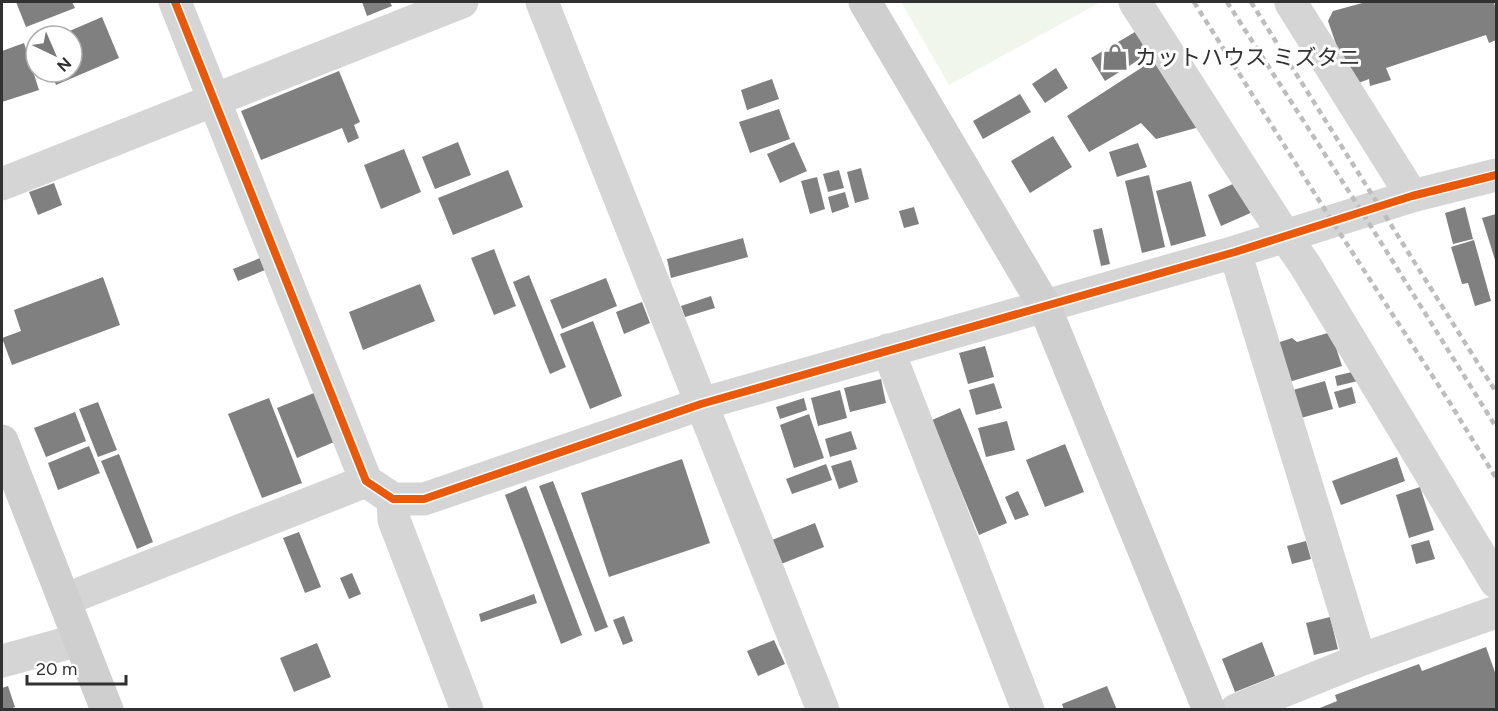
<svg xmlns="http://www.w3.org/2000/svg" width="1498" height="711" font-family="Figtree,'Noto Sans JP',sans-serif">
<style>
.green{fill:#f1f6ed}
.building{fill:#808080}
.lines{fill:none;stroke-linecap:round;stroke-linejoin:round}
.street{stroke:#d5d5d5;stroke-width:33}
.secondary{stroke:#cfcfcf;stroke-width:33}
.rail{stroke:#bdbdbd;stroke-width:4.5;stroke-dasharray:6 4.5;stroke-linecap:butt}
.cycleway-casing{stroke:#fff;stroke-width:11}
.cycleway{stroke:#e8590c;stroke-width:8}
.labels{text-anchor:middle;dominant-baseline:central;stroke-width:6;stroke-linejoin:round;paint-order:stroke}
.poi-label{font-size:22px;fill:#313131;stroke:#fff;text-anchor:start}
</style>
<rect width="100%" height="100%" fill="#fff"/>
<path class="green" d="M 901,2 L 1101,2 L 949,85 Z"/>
<path class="building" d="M 16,2 L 72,2 L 75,8 L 26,27 Z
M 362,2 L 390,2 L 392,6 L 367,16 Z
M 1366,2 L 1494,2 L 1496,11 L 1496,40 L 1489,43 L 1486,35 L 1386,68 L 1391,80 L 1370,86 L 1369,79 L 1356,84 L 1344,67 L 1328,21 L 1333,11 Z
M 102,17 L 119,58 L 56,85 L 51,72 L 72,72 L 72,36 L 58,36 Z
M 1140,29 L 1153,51 L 1105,81 L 1091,58 Z
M 24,43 L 39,90 L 2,102 L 2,51 Z
M 1158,57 L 1203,126 L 1156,139 L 1141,123 L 1089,152 L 1067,116 Z
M 1056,68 L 1068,88 L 1045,103 L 1032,84 Z
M 339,71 L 360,122 L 354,125 L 359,138 L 348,143 L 342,128 L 261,160 L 241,111 Z
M 772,79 L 779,99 L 747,110 L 741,90 Z
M 1020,94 L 1031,112 L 983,139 L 973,121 Z
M 779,109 L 790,139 L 750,153 L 739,122 Z
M 1053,136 L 1072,167 L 1030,193 L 1011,161 Z
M 458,142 L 471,175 L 435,189 L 422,157 Z
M 794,142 L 807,171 L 780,183 L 767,154 Z
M 1138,143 L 1147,167 L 1117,177 L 1109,152 Z
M 404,149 L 421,192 L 381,209 L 364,165 Z
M 861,168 L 869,199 L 855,203 L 847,172 Z
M 508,170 L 523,207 L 453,235 L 438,198 Z
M 839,170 L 844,188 L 828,192 L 823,174 Z
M 1149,175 L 1165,247 L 1142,253 L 1125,181 Z
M 817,177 L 825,209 L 810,214 L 801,181 Z
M 1242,180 L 1255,211 L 1221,226 L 1208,195 Z
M 1191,181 L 1206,236 L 1171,246 L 1156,191 Z
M 54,183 L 62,205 L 38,215 L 29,192 Z
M 845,192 L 849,207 L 832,213 L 828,197 Z
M 914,207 L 919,224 L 904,228 L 899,211 Z
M 1465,207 L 1473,239 L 1453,244 L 1445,213 Z
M 1496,214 L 1496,263 L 1482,218 Z
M 1102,228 L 1110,264 L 1101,266 L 1093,230 Z
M 743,238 L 748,257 L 671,278 L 667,259 Z
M 1474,240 L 1491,301 L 1475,306 L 1468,283 L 1462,284 L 1451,247 Z
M 494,249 L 516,306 L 494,315 L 471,258 Z
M 260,258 L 265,270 L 238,281 L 233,269 Z
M 529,275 L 566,367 L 550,374 L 513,282 Z
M 103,277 L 120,325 L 12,365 L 2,338 L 21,331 L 14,310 Z
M 606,278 L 617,306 L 562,329 L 550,300 Z
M 420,284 L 435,321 L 363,350 L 349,312 Z
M 711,296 L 715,308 L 685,317 L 681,306 Z
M 642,302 L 650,323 L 624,334 L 616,312 Z
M 593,321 L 622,396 L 590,409 L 560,334 Z
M 1331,332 L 1342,366 L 1289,382 L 1277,343 L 1292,338 L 1297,342 Z
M 985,346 L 994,377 L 968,384 L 959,353 Z
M 1356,371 L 1358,381 L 1337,386 L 1335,376 Z
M 881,379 L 886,403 L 850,412 L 844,388 Z
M 1325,381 L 1333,409 L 1301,418 L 1293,390 Z
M 994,383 L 1002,408 L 976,415 L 969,390 Z
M 1352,387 L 1356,403 L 1339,408 L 1334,392 Z
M 840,390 L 847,418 L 818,426 L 811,398 Z
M 314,393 L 334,442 L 297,458 L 277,408 Z
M 269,398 L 302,483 L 262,498 L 228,414 Z
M 804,398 L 807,410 L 780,419 L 776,407 Z
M 98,402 L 117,450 L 98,457 L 79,409 Z
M 960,408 L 1007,523 L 979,535 L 932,420 Z
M 75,412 L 86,441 L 46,457 L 34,428 Z
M 809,414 L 824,458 L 794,468 L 780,425 Z
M 1007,421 L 1015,450 L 986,457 L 978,428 Z
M 851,431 L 857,449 L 830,457 L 825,439 Z
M 1065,444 L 1084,492 L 1045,507 L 1026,460 Z
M 89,446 L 100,473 L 58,490 L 48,463 Z
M 119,454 L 153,542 L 137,549 L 101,461 Z
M 1397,457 L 1405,481 L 1341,505 L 1332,481 Z
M 682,459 L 710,543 L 609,577 L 581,493 Z
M 851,460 L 858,482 L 839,489 L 831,466 Z
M 826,464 L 832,480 L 792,494 L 786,479 Z
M 553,481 L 608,627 L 595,632 L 539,486 Z
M 526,486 L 582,635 L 561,644 L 505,495 Z
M 1420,487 L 1434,530 L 1409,538 L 1396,495 Z
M 1018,491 L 1029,515 L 1015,520 L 1005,497 Z
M 815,523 L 824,547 L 781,564 L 772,540 Z
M 299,532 L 321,587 L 305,593 L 283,538 Z
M 1429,540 L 1435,559 L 1416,564 L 1411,545 Z
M 1306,541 L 1311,559 L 1292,564 L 1287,546 Z
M 352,573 L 361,594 L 349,599 L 340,578 Z
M 534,594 L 537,603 L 481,622 L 479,614 Z
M 624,616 L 633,641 L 623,645 L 613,620 Z
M 1330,617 L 1338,649 L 1314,655 L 1306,623 Z
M 774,640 L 785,664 L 758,676 L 747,651 Z
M 1262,642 L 1275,676 L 1235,692 L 1222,659 Z
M 317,643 L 331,677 L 294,692 L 280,658 Z
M 1486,647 L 1496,675 L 1496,710 L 1315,710 L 1337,701 L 1335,695 L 1419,664 L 1422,671 Z
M 8,686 L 15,707 L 8,710 L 2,710 L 2,688 Z
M 1107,686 L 1117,710 L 1064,710 L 1062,704 Z"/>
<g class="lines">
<path class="street" d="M 175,2 L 366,481 L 393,499 L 424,499 L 701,404 L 1235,252 L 1412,196 L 1496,175
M 542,2 L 823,710
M 1135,2 L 1285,236 L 1305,265 L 1496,582
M 1291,3 L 1412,196
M 2,184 L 462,2
M 1235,252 L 1360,660
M 888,350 L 1028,710
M 393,499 L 394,520 L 467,710
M 64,600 L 366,481
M 2,661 L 79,640
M 1236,710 L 1360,660 L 1496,612"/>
<path class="secondary" d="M 865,2 L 1044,305 L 1209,710
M 2,441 L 107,710"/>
<path class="rail" d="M 1194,2 L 1332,221 L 1450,403 L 1496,478
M 1227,2 L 1362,212 L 1496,427
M 1251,2 L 1496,392"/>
<defs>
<path id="cycleway" d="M 175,2 L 366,481 L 393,499 L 424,499 L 701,404 L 1235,252 L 1412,196 L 1496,175"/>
</defs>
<use href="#cycleway" class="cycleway-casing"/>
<use href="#cycleway" class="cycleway"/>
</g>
<defs>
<symbol id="shop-bare" viewBox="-9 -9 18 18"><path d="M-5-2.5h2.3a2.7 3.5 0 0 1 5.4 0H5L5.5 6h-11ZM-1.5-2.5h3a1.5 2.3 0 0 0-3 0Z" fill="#797979" stroke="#fff" stroke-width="2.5" paint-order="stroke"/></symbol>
</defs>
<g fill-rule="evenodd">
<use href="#shop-bare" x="1096" y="38" width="38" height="38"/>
</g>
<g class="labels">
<g class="poi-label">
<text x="1135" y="57">カットハウス ミズタニ</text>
</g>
</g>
<rect width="1498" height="711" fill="none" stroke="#313131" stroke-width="6"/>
<g transform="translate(54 54) rotate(136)"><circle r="28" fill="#ffffff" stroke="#adadad" stroke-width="1.5"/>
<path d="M0-4.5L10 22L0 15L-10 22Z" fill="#797979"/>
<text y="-9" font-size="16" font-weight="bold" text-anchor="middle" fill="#313131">N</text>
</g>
<path d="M27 675v9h99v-9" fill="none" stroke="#313131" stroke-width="3"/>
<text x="36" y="675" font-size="18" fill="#313131" stroke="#ffffff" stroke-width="4.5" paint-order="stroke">20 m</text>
</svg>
